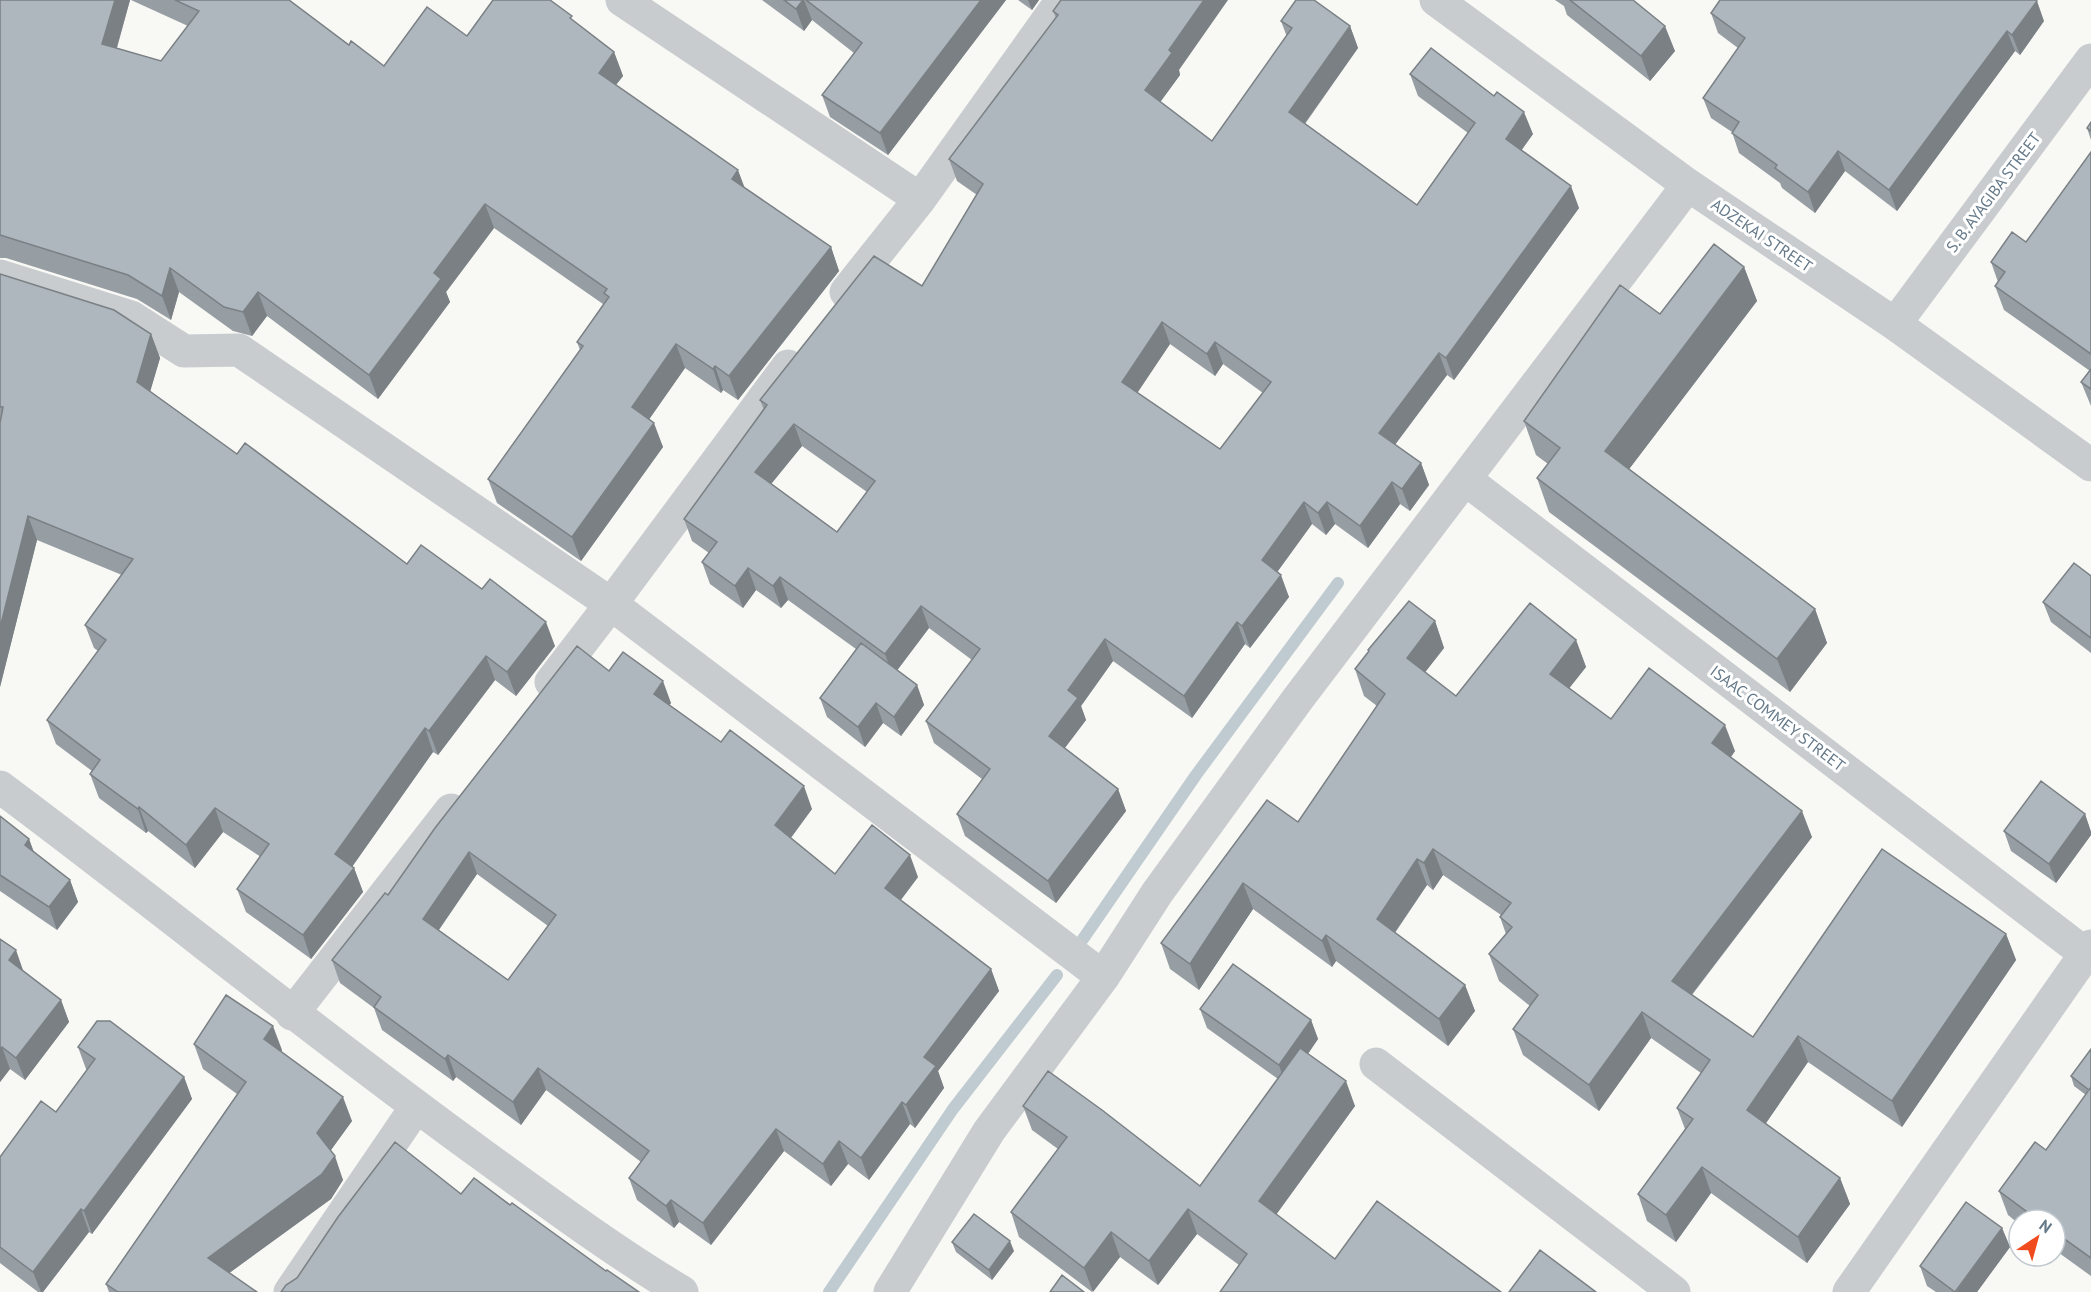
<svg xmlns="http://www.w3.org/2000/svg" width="2091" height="1292" font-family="'PT Sans',sans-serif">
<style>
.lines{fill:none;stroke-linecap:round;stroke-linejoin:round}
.stream{stroke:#bfcbd0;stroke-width:12}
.minor{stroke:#c8cccf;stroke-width:33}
.wall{fill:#969da3;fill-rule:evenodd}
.shaded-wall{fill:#7a8084}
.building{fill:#aeb7bd;stroke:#7a8084;stroke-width:1.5;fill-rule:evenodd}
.labels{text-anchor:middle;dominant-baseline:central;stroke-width:6;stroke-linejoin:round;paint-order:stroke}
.street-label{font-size:16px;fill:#657989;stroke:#fff}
</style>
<rect width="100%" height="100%" fill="#f8f8f5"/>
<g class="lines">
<path class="stream" d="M 1083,939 L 1196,775 L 1338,583
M 829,1292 L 953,1109 L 1057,975"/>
<path class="minor" d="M 622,0 L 920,199 L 1062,0
M 1436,0 L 1688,185 L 1895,324 L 2091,465
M 0,276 L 131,317 L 184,351 L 239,350 L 611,604 L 1103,977
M 846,292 L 920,199
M 1895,324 L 2091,60
M 1465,479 L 2091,958
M 551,682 L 611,604 L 788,366
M 0,787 C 161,907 317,1035 480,1153 C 546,1201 612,1250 682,1292
M 292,1014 L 451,810
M 1376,1064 L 1674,1292
M 290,1292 L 416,1107
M 890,1292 L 989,1131 L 1103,977 L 1157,893 L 1297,700 L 1688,185
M 1849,1292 L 2091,946"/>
</g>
<path class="wall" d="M 0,0 L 130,0 L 117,48 L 161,61 L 188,26 L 131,0 L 289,0 L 349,45 L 384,66 L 467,36 L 574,21 L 614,52 L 623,76 L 616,85 L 745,188 L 831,247 L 839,271 L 738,400 L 723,390 L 721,393 L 685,368 L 649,419 L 663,447 L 581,561 L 497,503 L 488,479 L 580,350 L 577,342 L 603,304 L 494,228 L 446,292 L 450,302 L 378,399 L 267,316 L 252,336 L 233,331 L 179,292 L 171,320 L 137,299 L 6,258 L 0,258 Z
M 762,0 L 1006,0 L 888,155 L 830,117 L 822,95 L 854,53 L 812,20 L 804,31 Z
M 1018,0 L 1039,0 L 1032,10 Z
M 1555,0 L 1633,0 L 1675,51 L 1650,81 L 1567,15 L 1564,6 Z
M 1053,11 L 1179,70 L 1180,75 L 1160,102 L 1212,141 L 1287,37 L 1281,21 L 1350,26 L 1358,48 L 1305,124 L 1417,205 L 1468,133 L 1418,96 L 1410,74 L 1533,134 L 1521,150 L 1579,208 L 1454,380 L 1447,375 L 1395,445 L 1421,463 L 1429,485 L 1410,511 L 1400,504 L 1368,548 L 1335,524 L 1326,535 L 1312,524 L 1277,572 L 1289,597 L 1250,648 L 1245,644 L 1192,718 L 1113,661 L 1081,706 L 1086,720 L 1065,748 L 1118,789 L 1126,811 L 1056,903 L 965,836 L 957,814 L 982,779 L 934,743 L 926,721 L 972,660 L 929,628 L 897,670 L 917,685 L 924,705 L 901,736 L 883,723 L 865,747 L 827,717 L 820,698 L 856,649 L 788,600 L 781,608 L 756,590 L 743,608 L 710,584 L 702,562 L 709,553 L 692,541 L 684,519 L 764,410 L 760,400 L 922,286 L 977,195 L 957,181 L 949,159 L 1056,18 ZM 1170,344 L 1215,376 L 1223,364 L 1263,393 L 1220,449 L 1137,392 ZM 802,446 L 867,492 L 837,532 L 771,484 Z
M 1711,13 L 2044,21 L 2020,55 L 2015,51 L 1897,211 L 1845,171 L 1815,213 L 1782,188 L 1780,183 L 1739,153 L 1732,132 L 1711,118 L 1703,98 L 1738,48 L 1718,33 Z
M 2091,122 L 2091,140 L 2087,128 Z
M 2091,152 L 2091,406 L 2081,382 L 2090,371 L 2004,310 L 1995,286 L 1998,282 L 1991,262 L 2026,242 Z
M 1744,267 L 1757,301 L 1629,469 L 1815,609 L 1827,643 L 1790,692 L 1549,512 L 1537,478 L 1548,464 L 1536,455 L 1524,421 L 1660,314 Z
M 0,274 L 151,334 L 160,358 L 150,391 L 237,454 L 407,564 L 555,646 L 516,696 L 495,680 L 438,755 L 433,752 L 352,867 L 354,868 L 363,892 L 311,959 L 246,912 L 237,889 L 261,857 L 223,832 L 195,868 L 148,831 L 146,833 L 99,798 L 90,774 L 92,771 L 56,744 L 47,720 L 98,651 L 94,648 L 85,625 L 122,575 L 37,540 L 0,687 Z
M 2091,576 L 2091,653 L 2051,622 L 2043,602 Z
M 1435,621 L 1444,648 L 1425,672 L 1456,696 L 1576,640 L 1586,667 L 1569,688 L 1611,719 L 1735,751 L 1731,757 L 1812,837 L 1692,995 L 1753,1037 L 2006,934 L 2016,960 L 1902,1127 L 1808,1062 L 1766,1123 L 1840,1178 L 1850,1204 L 1807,1263 L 1711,1193 L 1676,1242 L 1647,1221 L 1638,1194 L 1685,1129 L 1677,1108 L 1701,1073 L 1651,1038 L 1599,1111 L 1523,1055 L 1513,1029 L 1530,1006 L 1499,981 L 1489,954 L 1506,934 L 1500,917 L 1501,915 L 1443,875 L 1433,890 L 1427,885 L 1395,933 L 1465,985 L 1475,1011 L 1448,1046 L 1336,961 L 1332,967 L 1253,909 L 1199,990 L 1170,969 L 1161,943 L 1298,822 L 1377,706 L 1364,696 L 1355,669 L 1369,652 L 1368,650 Z
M 609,671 L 671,703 L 669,705 L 812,809 L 791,838 L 835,874 L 918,877 L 901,900 L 991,969 L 999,991 L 938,1071 L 944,1088 L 915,1128 L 910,1124 L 869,1180 L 848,1164 L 831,1186 L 784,1151 L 711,1245 L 679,1222 L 674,1228 L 637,1200 L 629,1178 L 641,1162 L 546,1090 L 521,1125 L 456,1077 L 453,1081 L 382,1030 L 374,1008 L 340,983 L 332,960 L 388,895 ZM 477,874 L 548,926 L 508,980 L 439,930 Z
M 2085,814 L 2091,832 L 2091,835 L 2056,883 L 2011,851 L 2004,831 Z
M 0,816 L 29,839 L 34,852 L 70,880 L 78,902 L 57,930 L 0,891 Z
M 0,939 L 23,971 L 61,1000 L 69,1022 L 25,1080 L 10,1069 L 0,1082 Z
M 1200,1009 L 1311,1020 L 1318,1039 L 1308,1054 L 1355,1106 L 1276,1214 L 1335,1259 L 1501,1292 L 1239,1265 L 1197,1234 L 1158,1285 L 1120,1257 L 1092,1292 L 1019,1237 L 1011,1212 L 1058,1149 L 1032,1130 L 1023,1106 L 1200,1186 L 1278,1079 L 1207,1028 Z
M 194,1044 L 282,1050 L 281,1052 L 352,1121 L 330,1151 L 343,1180 L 331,1199 L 229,1273 L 257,1292 L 109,1292 L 106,1284 L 237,1094 L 203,1069 Z
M 78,1047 L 184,1077 L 192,1099 L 92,1234 L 89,1232 L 43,1292 L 38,1292 L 0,1263 L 0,1157 L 56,1112 L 87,1070 L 86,1069 Z
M 2091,1049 L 2091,1276 L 2055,1250 L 2055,1220 L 2019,1220 L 2019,1224 L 2008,1215 L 1999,1191 L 2046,1150 L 2086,1095 L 2074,1086 L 2071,1076 Z
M 2002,1228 L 2010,1247 L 1977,1292 L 1936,1292 L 1927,1286 L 1920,1266 Z
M 952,1242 L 1014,1251 L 992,1280 L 956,1252 Z"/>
<path class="shaded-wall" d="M 115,0 L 130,0 L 111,68 L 102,44 Z
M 803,0 L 804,0 L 812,20 L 804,31 L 796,9 Z
M 981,0 L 1006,0 L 888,155 L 880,133 Z
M 1028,0 L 1039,0 L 1032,10 Z
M 1204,0 L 1228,0 L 1179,70 L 1180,75 L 1153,112 L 1145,90 L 1169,50 Z
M 2037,1 L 2044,21 L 2020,55 L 2012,35 Z
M 1350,26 L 1358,48 L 1297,134 L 1289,112 Z
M 1665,26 L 1675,51 L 1650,81 L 1641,56 Z
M 2007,31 L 2015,51 L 1897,211 L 1889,190 Z
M 614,52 L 623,76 L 607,96 L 599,73 Z
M 1524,112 L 1533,134 L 1514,161 L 1506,139 Z
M 1838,151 L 1845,171 L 1815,213 L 1808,192 Z
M 738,170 L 747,194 L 732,179 Z
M 1571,186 L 1579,208 L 1454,380 L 1446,358 Z
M 485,204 L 494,228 L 446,292 L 450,302 L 378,399 L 369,375 L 434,273 Z
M 831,247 L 839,271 L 738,400 L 729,376 Z
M 1744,267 L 1757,301 L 1617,485 L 1605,451 Z
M 170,268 L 179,292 L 171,320 L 162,296 Z
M 258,292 L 267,316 L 252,336 L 243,312 Z
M 1162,322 L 1170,344 L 1130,404 L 1122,382 Z
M 151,334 L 160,358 L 146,406 L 137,382 Z
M 1215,342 L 1223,364 L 1215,376 L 1207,354 Z
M 676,344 L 685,368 L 641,431 L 632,407 Z
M 1439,353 L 1447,375 L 1387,455 L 1379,433 Z
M 715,366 L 723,390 L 721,393 L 713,369 Z
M 654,423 L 663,447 L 581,561 L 572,537 Z
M 794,424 L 802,446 L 763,494 L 755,472 Z
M 1421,463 L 1429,485 L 1410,511 L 1402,489 Z
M 1392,482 L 1400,504 L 1368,548 L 1360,526 Z
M 1304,502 L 1312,524 L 1270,582 L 1262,560 Z
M 1327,502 L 1335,524 L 1326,535 L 1318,513 Z
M 28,516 L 37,540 L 0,687 L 0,628 Z
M 748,568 L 756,590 L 743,608 L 735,586 Z
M 1281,575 L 1289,597 L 1250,648 L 1242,626 Z
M 780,577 L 788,600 L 781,608 L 773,586 Z
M 921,606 L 929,628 L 893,676 L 885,654 Z
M 1815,609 L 1827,643 L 1790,692 L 1777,659 Z
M 1435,621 L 1444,648 L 1416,684 L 1407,658 Z
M 546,622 L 555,646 L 516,696 L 507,672 Z
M 1237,622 L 1245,644 L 1192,718 L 1184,696 Z
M 1105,639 L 1113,661 L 1081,706 L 1086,720 L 1057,758 L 1049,736 L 1068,690 Z
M 1576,640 L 1586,667 L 1560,700 L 1550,674 Z
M 486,656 L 495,680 L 438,755 L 429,731 Z
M 663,681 L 671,703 L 662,716 L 654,694 Z
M 917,685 L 924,705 L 901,736 L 894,717 Z
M 876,703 L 883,723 L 865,747 L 858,727 Z
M 1725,725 L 1735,751 L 1722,769 L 1712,743 Z
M 425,728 L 433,752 L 344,878 L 335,854 Z
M 804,786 L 812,809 L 783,848 L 775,825 Z
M 1118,789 L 1126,811 L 1056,903 L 1048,881 Z
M 139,807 L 148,831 L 146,833 L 138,809 Z
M 215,808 L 223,832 L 195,868 L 186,845 Z
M 1802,811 L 1812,837 L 1682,1007 L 1672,981 Z
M 2085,814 L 2091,832 L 2091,835 L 2056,883 L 2049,864 Z
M 29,839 L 37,862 L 25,845 Z
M 1433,849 L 1443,875 L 1433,890 L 1424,863 Z
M 469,852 L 477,874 L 431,941 L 423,919 Z
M 910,855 L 918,877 L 893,910 L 885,888 Z
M 1417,859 L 1427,885 L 1386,945 L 1377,919 Z
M 354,868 L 363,892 L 311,959 L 303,935 Z
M 70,880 L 78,902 L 57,930 L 49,907 Z
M 1243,883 L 1253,909 L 1199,990 L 1190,964 Z
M 2006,934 L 2016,960 L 1902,1127 L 1892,1101 Z
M 1326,935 L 1336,961 L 1332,967 L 1322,941 Z
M 16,950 L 24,973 L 9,960 Z
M 991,969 L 999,991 L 938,1071 L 944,1088 L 915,1128 L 906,1105 L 924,1057 Z
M 1465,985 L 1475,1011 L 1448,1046 L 1439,1019 Z
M 61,1000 L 69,1022 L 25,1080 L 16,1058 Z
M 1642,1012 L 1651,1038 L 1599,1111 L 1589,1085 Z
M 1311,1020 L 1318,1039 L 1286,1085 L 1279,1065 Z
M 273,1026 L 282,1050 L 273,1063 L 264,1039 Z
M 1798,1036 L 1808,1062 L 1757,1136 L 1747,1110 Z
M 2,1047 L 10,1069 L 0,1082 L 0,1049 Z
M 448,1055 L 456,1077 L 453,1081 L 445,1059 Z
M 538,1068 L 546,1090 L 521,1125 L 513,1102 Z
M 184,1077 L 192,1099 L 92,1234 L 84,1211 Z
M 1346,1081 L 1355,1106 L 1268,1226 L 1259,1201 Z
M 343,1097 L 352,1121 L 326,1157 L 317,1133 Z
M 902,1102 L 910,1124 L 869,1180 L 861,1158 Z
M 776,1129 L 784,1151 L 711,1245 L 703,1223 Z
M 839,1141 L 848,1164 L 831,1186 L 823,1164 Z
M 335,1156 L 343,1180 L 331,1199 L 217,1282 L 208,1258 Z
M 1702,1167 L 1711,1193 L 1676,1242 L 1666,1215 Z
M 1840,1178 L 1850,1204 L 1807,1263 L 1798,1237 Z
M 671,1200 L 679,1222 L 674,1228 L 666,1206 Z
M 81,1209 L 89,1232 L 43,1292 L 41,1292 L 33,1272 Z
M 1188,1209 L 1197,1234 L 1158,1285 L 1149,1261 Z
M 2002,1228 L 2010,1247 L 1977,1292 L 1956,1292 Z
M 1111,1232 L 1120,1257 L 1093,1292 L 1084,1268 Z
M 1010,1241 L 1014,1251 L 992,1280 L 989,1270 Z"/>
<path class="building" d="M 0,0 L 115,0 L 102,44 L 161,61 L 199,11 L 175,0 L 289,0 L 349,45 L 351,41 L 384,66 L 427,7 L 467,36 L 493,0 L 550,0 L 572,16 L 570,18 L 614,52 L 599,73 L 738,170 L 732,179 L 831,247 L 729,376 L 715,366 L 713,369 L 676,344 L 632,407 L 654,423 L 572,537 L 488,479 L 583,346 L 577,342 L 609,297 L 604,293 L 607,289 L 485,204 L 434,273 L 441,279 L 369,375 L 258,292 L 243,312 L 224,307 L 170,268 L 162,296 L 128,275 L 0,235 Z
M 784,0 L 803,0 L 796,9 Z
M 806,0 L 981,0 L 880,133 L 822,95 L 862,43 Z
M 1061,0 L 1204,0 L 1169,50 L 1172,53 L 1145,90 L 1212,141 L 1292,28 L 1281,21 L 1296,0 L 1314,0 L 1350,26 L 1289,112 L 1417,205 L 1475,123 L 1410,74 L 1431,48 L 1494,96 L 1497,92 L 1524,112 L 1506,139 L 1571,186 L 1446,358 L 1439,353 L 1379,433 L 1421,463 L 1402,489 L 1392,482 L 1360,526 L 1327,502 L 1318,513 L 1304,502 L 1262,560 L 1281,575 L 1242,626 L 1237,622 L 1184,696 L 1105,639 L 1068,690 L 1078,698 L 1049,736 L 1118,789 L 1048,881 L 957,814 L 990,769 L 926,721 L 980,649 L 921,606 L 885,654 L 780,577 L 773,586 L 748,568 L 735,586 L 702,562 L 717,542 L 684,519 L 767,405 L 760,400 L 874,256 L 922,286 L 983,184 L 949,159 L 1058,15 L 1053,11 ZM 1162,322 L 1207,354 L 1215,342 L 1271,382 L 1220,449 L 1122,382 ZM 794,424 L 875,481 L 837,532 L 755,472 Z
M 1570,0 L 1633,0 L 1665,26 L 1641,56 Z
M 1720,0 L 2036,0 L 2037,1 L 2012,35 L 2007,31 L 1889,190 L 1838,151 L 1808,192 L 1775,168 L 1777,165 L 1732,133 L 1739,122 L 1703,98 L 1745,38 L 1711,13 Z
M 2091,122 L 2091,131 L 2087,128 Z
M 2091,152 L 2091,354 L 1995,286 L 2005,272 L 1991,262 L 2012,232 L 2026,242 Z
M 1714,244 L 1744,267 L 1605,451 L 1815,609 L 1777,659 L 1537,478 L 1560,448 L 1524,421 L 1620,285 L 1660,314 Z
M 0,274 L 114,310 L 151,334 L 137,382 L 237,454 L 245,443 L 407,564 L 421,545 L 482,589 L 490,579 L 546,622 L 507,672 L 486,656 L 429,731 L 425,728 L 335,854 L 354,868 L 303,935 L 237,889 L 269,844 L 215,808 L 186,845 L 139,807 L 138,809 L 90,774 L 100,760 L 47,720 L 106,640 L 85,625 L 133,559 L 28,516 L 0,628 L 0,423 L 3,407 L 0,407 Z
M 2091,369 L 2091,389 L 2081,382 Z
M 2074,563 L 2091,576 L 2091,638 L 2043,602 Z
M 1409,601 L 1435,621 L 1407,658 L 1456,696 L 1530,603 L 1576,640 L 1550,674 L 1611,719 L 1649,668 L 1725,725 L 1712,743 L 1802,811 L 1672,981 L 1753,1037 L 1882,849 L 2006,934 L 1892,1101 L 1798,1036 L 1747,1110 L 1840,1178 L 1798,1237 L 1702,1167 L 1666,1215 L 1638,1194 L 1693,1119 L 1677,1108 L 1710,1060 L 1642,1012 L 1589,1085 L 1513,1029 L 1538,995 L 1489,954 L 1512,927 L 1500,917 L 1511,903 L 1433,849 L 1424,863 L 1417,859 L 1377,919 L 1465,985 L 1439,1019 L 1326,935 L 1322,941 L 1243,883 L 1190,964 L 1161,943 L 1267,800 L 1298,822 L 1385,694 L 1355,669 L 1369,651 L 1368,650 Z
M 861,643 L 917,685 L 894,717 L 876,703 L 858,727 L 820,698 Z
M 577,646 L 609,671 L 623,652 L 663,681 L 654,694 L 721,742 L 730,730 L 804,786 L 775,825 L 835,874 L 872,825 L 910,855 L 885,888 L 991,969 L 924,1057 L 936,1066 L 906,1105 L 902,1102 L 861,1158 L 839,1141 L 823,1164 L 776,1129 L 703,1223 L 671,1200 L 666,1206 L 629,1178 L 649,1151 L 538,1068 L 513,1102 L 448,1055 L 445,1059 L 374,1007 L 381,997 L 332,960 L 385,893 L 388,895 L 435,828 ZM 469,852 L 556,915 L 508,980 L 423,919 Z
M 2041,781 L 2085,814 L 2049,864 L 2004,831 Z
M 0,816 L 29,839 L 25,845 L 70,880 L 49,907 L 0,875 Z
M 0,939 L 16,950 L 9,960 L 61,1000 L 16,1058 L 2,1047 L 0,1049 Z
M 1233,964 L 1311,1020 L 1279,1065 L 1200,1009 Z
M 226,995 L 273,1026 L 264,1039 L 343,1097 L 317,1133 L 335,1156 L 322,1174 L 208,1258 L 257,1292 L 118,1292 L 106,1284 L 246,1082 L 194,1044 Z
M 97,1021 L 110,1021 L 184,1077 L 84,1211 L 81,1209 L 33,1272 L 0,1247 L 0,1157 L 41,1101 L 56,1112 L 95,1059 L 78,1047 Z
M 1300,1048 L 1346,1081 L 1259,1201 L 1335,1259 L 1377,1201 L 1501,1292 L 1220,1292 L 1247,1254 L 1188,1209 L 1149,1261 L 1111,1232 L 1084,1268 L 1011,1212 L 1067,1137 L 1023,1106 L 1048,1071 L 1102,1110 L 1200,1186 Z
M 2091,1049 L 2091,1087 L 2089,1090 L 2071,1076 Z
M 2091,1087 L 2091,1258 L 2055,1232 L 2055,1220 L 2038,1220 L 1999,1191 L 2035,1142 L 2046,1150 Z
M 395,1142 L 461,1194 L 474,1178 L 510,1205 L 512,1203 L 606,1271 L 607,1270 L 639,1292 L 281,1292 L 286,1285 L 297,1278 L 338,1217 Z
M 1966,1202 L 2002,1228 L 1955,1292 L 1920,1266 Z
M 974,1214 L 1010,1241 L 989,1270 L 952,1242 Z
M 1540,1250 L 1596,1292 L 1509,1292 Z
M 1062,1275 L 1084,1292 L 1050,1292 Z"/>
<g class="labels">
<g class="street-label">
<text transform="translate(1993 192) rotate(-53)">S. B. AYAGIBA STREET</text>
<text transform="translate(1762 235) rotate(34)">ADZEKAI STREET</text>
<text transform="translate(1778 718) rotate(37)">ISAAC COMMEY STREET</text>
</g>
</g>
<g transform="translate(2037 1238) rotate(36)"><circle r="28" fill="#ffffff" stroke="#c1c9d0" stroke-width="1.5"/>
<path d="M0-4.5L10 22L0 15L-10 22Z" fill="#f04b1e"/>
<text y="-9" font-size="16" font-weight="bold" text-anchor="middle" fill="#657989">N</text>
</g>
</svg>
